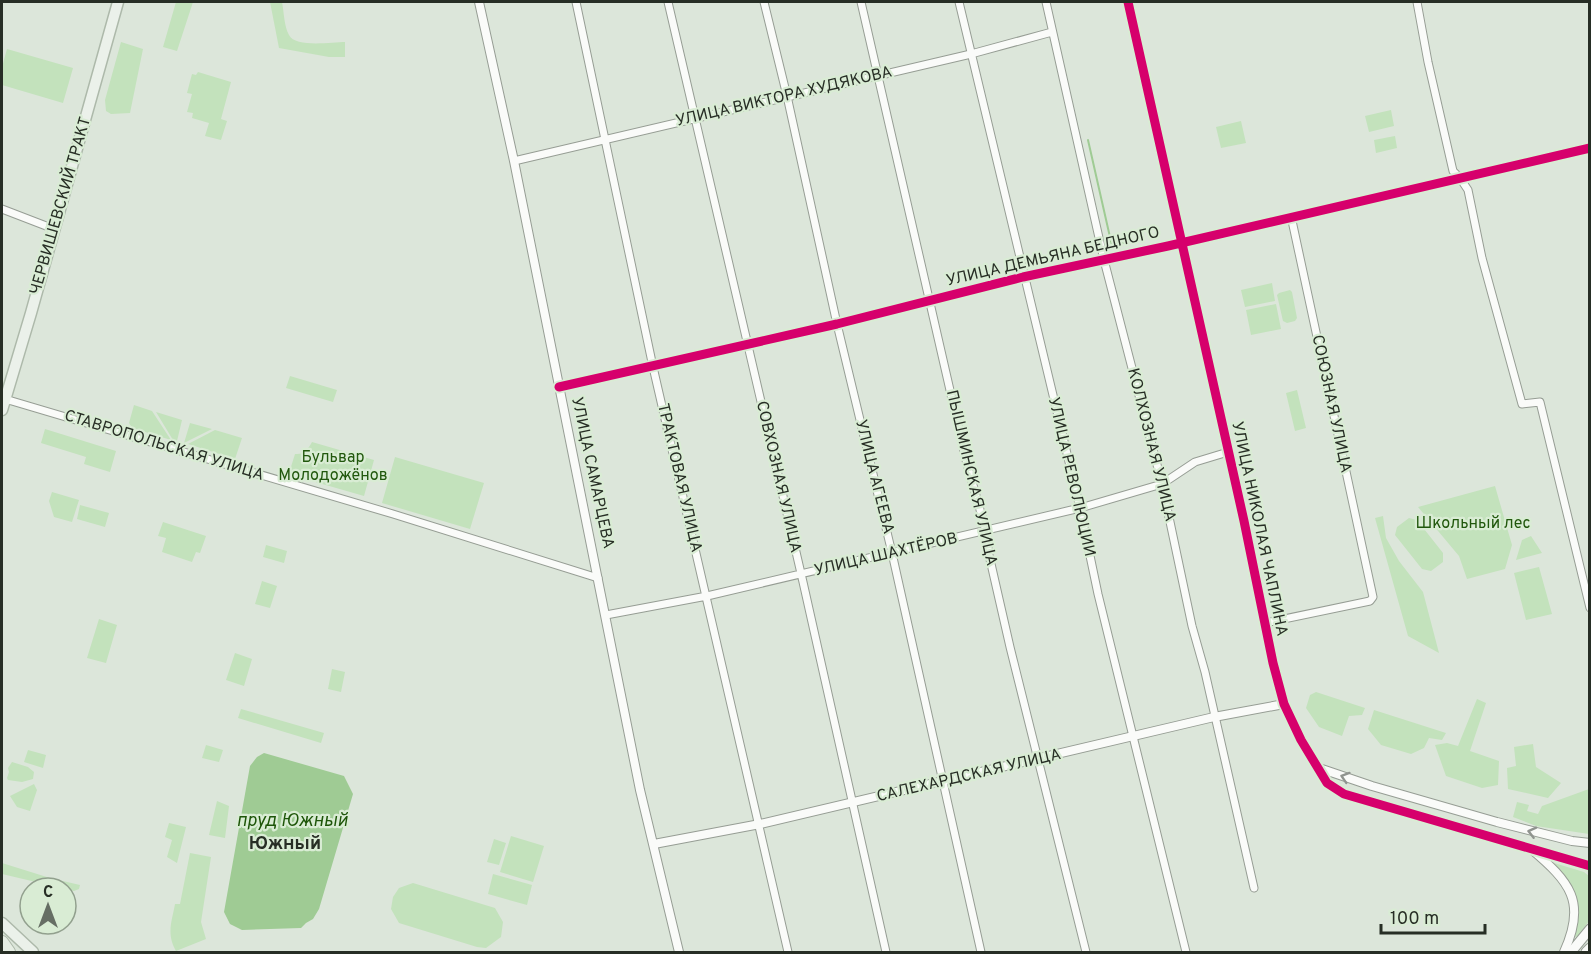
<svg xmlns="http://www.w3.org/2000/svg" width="1591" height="954" font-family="Overpass,sans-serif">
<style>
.green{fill:#c3e2bc}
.water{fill:#9fcb94}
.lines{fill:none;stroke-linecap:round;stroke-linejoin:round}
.stream{stroke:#9fcb94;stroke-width:2}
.minor-casing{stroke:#969d94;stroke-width:9}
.tertiary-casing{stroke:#969d94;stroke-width:10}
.secondary-casing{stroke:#969d94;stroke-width:11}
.primary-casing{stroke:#adb9aa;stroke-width:13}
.trunk-casing{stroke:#adb9aa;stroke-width:14}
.minor{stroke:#fafbf9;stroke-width:7}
.tertiary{stroke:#fafbf9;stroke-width:8}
.secondary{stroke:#fafbf9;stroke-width:9}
.primary{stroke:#ebf1ea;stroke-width:10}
.trunk{stroke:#e6eee4;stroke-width:12}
.cycleway-casing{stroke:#d9ecd4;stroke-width:13}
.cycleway{stroke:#d6006c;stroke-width:9}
.oneway{stroke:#90948f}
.labels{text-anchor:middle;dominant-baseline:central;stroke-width:4.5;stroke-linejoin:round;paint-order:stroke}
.street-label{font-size:16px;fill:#272e25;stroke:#d9ecd4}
.park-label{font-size:16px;fill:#21580d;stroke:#d9ecd4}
.water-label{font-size:18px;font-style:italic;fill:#1d5508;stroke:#d9ecd4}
.neighbourhood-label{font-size:18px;font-weight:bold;fill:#272e25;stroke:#d9ecd4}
</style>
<rect width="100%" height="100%" fill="#dce6da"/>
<path class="green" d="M 176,2 L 193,2 L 177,51 L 163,47 Z
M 270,2 L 282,2 C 284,12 284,26 289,35 C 295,48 332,42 345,42 L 345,57 L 329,57 L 279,48 Z
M 121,42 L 143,49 L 130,113 L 111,114 L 106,111 L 105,100 Z
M 7,49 L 73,68 L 63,103 L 2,85 L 2,67 Z
M 198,72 L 231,82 L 221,119 L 227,121 L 221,140 L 205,136 L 209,123 L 192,118 L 193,113 L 187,112 L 192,94 L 187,93 L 192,74 L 196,75 Z
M 1391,110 L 1394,126 L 1369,132 L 1365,116 Z
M 1241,121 L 1246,143 L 1221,148 L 1216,127 Z
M 1395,136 L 1397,148 L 1376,153 L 1374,140 Z
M 1272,283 L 1275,301 L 1245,307 L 1241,290 Z
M 1290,290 L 1292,292 L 1297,318 L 1295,321 L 1287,323 L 1283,321 L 1277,295 L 1279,293 Z
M 1276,304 L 1281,329 L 1251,335 L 1246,310 Z
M 290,376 L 337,390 L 333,402 L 286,388 Z
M 1297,390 L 1306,428 L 1295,431 L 1286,393 Z
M 134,405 L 152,411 L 171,440 L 132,428 L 129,423 Z
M 156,412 L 182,420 L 177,441 L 173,440 Z
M 190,423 L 212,429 L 184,443 Z
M 45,429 L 116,451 L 110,472 L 84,464 L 86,457 L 41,443 Z
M 215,430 L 242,438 L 235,459 L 188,444 Z
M 312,442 L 374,460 L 364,496 L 291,475 L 290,470 L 295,454 C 304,455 308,449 312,442 Z
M 395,457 L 484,483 L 470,529 L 382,503 Z
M 1495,486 L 1512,545 L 1505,569 L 1467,579 L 1459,556 L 1418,507 Z
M 52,492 L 79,500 L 72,522 L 54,517 L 49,501 Z
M 80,505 L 109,513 L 105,527 L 77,519 Z
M 1383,516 L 1386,538 L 1399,561 L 1423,592 L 1439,653 L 1408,636 L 1375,518 Z
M 1409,518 L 1417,520 L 1443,553 L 1443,562 L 1431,571 L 1422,569 L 1395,535 L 1397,527 Z
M 163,522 L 206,536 L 200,553 L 196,552 L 192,562 L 162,552 L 166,538 L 158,536 Z
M 1531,536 L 1542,553 L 1516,560 L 1522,540 Z
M 266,545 L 287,551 L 284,563 L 263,557 Z
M 1539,567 L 1552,614 L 1526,620 L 1514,573 Z
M 262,581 L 277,586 L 270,608 L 255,604 Z
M 99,619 L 117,625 L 106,663 L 87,658 Z
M 235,653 L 252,659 L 244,686 L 226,680 Z
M 332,669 L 345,672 L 341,692 L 328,689 Z
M 1316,692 L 1365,708 L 1362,715 L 1349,716 L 1342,736 L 1319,727 L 1306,708 L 1310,695 Z
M 1477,699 L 1486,703 L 1470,751 L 1499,761 L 1498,785 L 1482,788 L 1446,776 L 1435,745 L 1447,743 L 1458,746 Z
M 241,709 L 324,733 L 321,743 L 238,718 Z
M 1374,710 L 1446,733 L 1442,740 L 1429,738 L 1424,748 L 1411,754 L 1381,745 L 1368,729 Z
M 1533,744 L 1536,767 L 1561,783 L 1548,798 L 1508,789 L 1507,768 L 1516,766 L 1514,747 Z
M 206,745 L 223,750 L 219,762 L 202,758 Z
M 28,750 L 46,755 L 43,768 L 24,762 Z
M 12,762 L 28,767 L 34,772 L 33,779 L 22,782 L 8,780 L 7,778 L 9,772 L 8,768 Z
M 34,784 L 37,790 L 30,811 L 17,807 L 10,796 Z
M 1589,789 L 1589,834 L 1536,826 L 1513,817 L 1517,802 L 1529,805 L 1527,811 L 1538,814 L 1542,806 Z
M 217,801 L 229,806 L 225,838 L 209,835 Z
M 169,823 L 186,827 L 177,863 L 167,857 L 172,840 L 165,837 Z
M 511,836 L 544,846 L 533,882 L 500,872 Z
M 494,839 L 506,843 L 499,865 L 487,862 Z
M 190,853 L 211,857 L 201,922 L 206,939 L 176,951 C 166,934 172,921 175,904 L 180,904 Z
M 2,863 L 50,878 L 80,885 L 79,889 L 74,891 L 2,874 Z
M 1554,863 L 1584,872 L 1589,876 L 1589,921 L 1578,936 L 1575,937 L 1575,933 C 1578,901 1578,888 1554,863 Z
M 493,874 L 532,885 L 527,905 L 488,894 Z
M 413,883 L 495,908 L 503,922 L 501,937 L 486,948 L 477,947 L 399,923 L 391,909 L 393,897 L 399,888 Z"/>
<path class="water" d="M 264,753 L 344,776 L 353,794 L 319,909 L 313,919 L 306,923 L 301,928 L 242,930 L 230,924 L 224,912 L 250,766 L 257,757 Z"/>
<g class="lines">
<path class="stream" d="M 1088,140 L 1112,246 L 1123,243"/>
<defs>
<path id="minor" d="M 576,2 L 653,367 L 788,952
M 668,2 L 803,582 L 886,952
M 764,2 L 787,96 L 837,324 L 892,553 L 981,952
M 861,2 L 966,460 L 986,531 L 989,555 L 1010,647 L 1086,952
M 959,2 L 1080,508 L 1098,594 L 1186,952
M 1046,2 L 1104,260 L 1162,484 L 1192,626 L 1205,672 L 1254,888
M 1417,2 L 1428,62 L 1453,171 L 1460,178 L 1468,190 L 1482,258 L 1522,404 L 1540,402 L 1590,608
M 514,161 L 971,54 L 1052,32
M 2,209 L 54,229
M 559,387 L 837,324 L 1023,277 L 1168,246 L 1590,148
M 5,399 L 393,514 L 598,578
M 606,615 L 707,596 L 1080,508 L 1162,484 L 1195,462 L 1228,452
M 1265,623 L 1370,601 L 1373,597 L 1291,216"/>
<path id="tertiary" d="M 479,2 L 514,161 L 640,790 L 679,952
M 1128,2 L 1244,521 L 1273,663 L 1284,704 L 1301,740 L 1327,783 L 1344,794 L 1590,866
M 1319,768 L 1372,786 L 1497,822 L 1572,841 L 1590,843
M 654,844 L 760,824 L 1214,717 L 1284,704
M 1531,849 C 1570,882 1587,902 1564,952"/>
<path id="secondary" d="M 1571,952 L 1590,929
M 1586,952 L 1590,948"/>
<path id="primary" d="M 2,410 L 31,313 L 118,2
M 2,923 L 33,952"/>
<path id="trunk" d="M 2,942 L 9,952"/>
</defs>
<use href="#minor" class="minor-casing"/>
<use href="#tertiary" class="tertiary-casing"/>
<use href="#secondary" class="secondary-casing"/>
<use href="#primary" class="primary-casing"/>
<use href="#trunk" class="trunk-casing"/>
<use href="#minor" class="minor"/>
<use href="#tertiary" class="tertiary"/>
<use href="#secondary" class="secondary"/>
<use href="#primary" class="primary"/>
<use href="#trunk" class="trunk"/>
<defs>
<path id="cycleway" d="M 1128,2 L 1244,521 L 1273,663 L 1284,704 L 1301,740 L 1327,783 L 1344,794 L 1590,866
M 559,387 L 837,324 L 1023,277 L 1168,246 L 1590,148"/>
</defs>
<use href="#cycleway" class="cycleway-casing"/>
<use href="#cycleway" class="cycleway"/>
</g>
<defs><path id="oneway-chevron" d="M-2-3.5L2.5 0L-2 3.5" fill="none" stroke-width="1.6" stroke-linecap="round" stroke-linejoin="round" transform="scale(1.5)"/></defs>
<g class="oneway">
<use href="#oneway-chevron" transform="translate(1345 777) rotate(-162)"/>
<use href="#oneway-chevron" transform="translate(1532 832) rotate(-166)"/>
</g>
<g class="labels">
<g class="street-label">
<text transform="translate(784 97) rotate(-13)">УЛИЦА ВИКТОРА ХУДЯКОВА</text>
<text transform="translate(61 206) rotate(-74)">ЧЕРВИШЕВСКИЙ ТРАКТ</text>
<text transform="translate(1053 257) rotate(-13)">УЛИЦА ДЕМЬЯНА БЕДНОГО</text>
<text transform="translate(1331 404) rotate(78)">СОЮЗНАЯ УЛИЦА</text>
<text transform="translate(1151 445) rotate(76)">КОЛХОЗНАЯ УЛИЦА</text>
<text transform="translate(164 446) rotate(17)">СТАВРОПОЛЬСКАЯ УЛИЦА</text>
<text transform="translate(592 473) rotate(78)">УЛИЦА САМАРЦЕВА</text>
<text transform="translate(778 477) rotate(77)">СОВХОЗНАЯ УЛИЦА</text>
<text transform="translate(874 477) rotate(76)">УЛИЦА АГЕЕВА</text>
<text transform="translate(1071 477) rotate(77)">УЛИЦА РЕВОЛЮЦИИ</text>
<text transform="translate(679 478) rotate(77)">ТРАКТОВАЯ УЛИЦА</text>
<text transform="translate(971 478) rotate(77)">ПЫШМИНСКАЯ УЛИЦА</text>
<text transform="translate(1259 529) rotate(78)">УЛИЦА НИКОЛАЯ ЧАПЛИНА</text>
<text transform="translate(886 555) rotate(-13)">УЛИЦА ШАХТЁРОВ</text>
<text transform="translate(969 776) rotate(-13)">САЛЕХАРДСКАЯ УЛИЦА</text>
</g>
<g class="park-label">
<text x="333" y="458">Бульвар<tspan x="333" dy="18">Молодожёнов</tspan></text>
<text x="1473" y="524">Школьный лес</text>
</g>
<g class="water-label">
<text x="292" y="821">пруд Южный</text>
</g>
<g class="neighbourhood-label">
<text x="285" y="844">Южный</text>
</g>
</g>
<rect width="1591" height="954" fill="none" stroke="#272e25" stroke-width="6"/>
<g transform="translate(48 906)"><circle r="28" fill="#d9ecd4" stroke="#92a08e" stroke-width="1.5"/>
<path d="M0-4.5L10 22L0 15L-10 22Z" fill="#666e64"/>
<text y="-9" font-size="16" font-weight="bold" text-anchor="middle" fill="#272e25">С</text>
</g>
<path d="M1381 924v9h104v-9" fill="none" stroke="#272e25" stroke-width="3"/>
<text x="1390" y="924" font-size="18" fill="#272e25" stroke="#d9ecd4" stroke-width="4.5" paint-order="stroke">100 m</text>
</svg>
